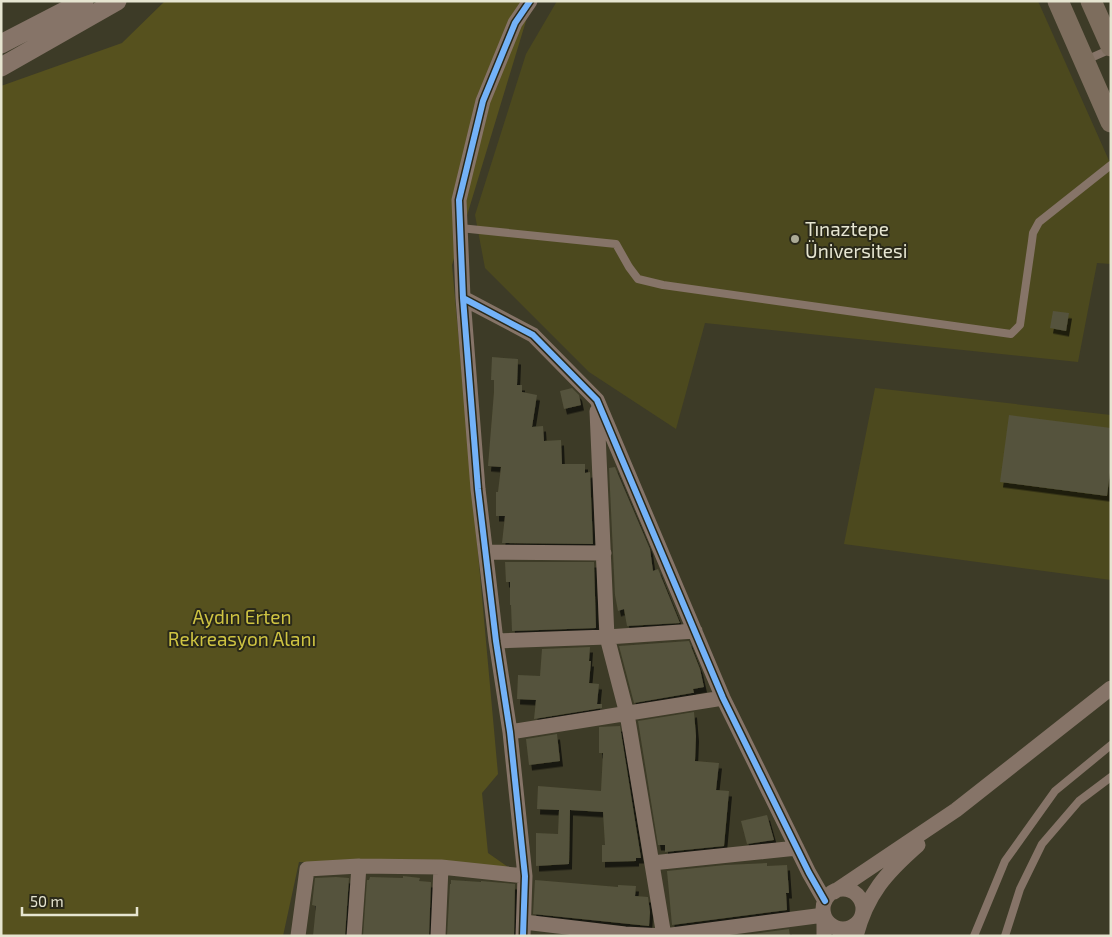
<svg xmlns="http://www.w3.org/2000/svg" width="1112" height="937" font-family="'Exo 2',sans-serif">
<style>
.built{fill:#4c491e}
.green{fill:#56511e}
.building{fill:#55533c;filter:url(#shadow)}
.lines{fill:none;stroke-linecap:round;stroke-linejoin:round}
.service{stroke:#867468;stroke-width:8}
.minor{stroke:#867468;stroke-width:15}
.tertiary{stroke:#867468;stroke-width:19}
.secondary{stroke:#7d6d5d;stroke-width:21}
.cycleway-casing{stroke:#2a2919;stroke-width:9}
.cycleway{stroke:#73b2f8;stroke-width:6}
.poi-dot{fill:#abaa96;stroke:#2a2919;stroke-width:2}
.labels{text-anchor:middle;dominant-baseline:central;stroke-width:4;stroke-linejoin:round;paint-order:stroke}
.poi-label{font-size:19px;fill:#e6e5d1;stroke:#2a2919;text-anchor:start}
.park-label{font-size:19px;fill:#cfc442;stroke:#2a2919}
</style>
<defs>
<filter id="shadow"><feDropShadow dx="3" dy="5.5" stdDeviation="0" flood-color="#0009"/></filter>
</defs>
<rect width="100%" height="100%" fill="#3d3b27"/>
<path class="built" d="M 557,1 L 1038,1 L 1111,165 L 1111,264 L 1097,263 L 1078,362 L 705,323 L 676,429 L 589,372 L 485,268 L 475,215 L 526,54 Z
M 875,388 L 1111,415 L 1111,580 L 844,544 Z"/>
<path class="green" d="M 165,1 L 532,1 L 452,265 L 498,774 L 482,793 L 488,853 L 508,867 L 299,862 L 283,936 L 1,936 L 1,86 L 122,43 Z"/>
<path class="building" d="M 1053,311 L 1069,313 L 1066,331 L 1050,328 Z
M 492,357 L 518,359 L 517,385 L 522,385 L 522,392 L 537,395 L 532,427 L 543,426 L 544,441 L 561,440 L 562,464 L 585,464 L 585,473 L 590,472 L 593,544 L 502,543 L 505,516 L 496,516 L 496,492 L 498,492 L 501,467 L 488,466 L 494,392 L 494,380 L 491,380 Z
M 572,388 L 579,395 L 581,405 L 564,409 L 560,391 Z
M 1009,415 L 1111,428 L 1111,464 L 1107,496 L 1000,482 Z
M 615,467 L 650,549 L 653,571 L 658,569 L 680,623 L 627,626 L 624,609 L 618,611 L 615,595 L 609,468 Z
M 505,562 L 594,562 L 596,628 L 512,631 L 511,605 L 510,605 L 510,582 L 506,582 Z
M 689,641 L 700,669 L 704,687 L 693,689 L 694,693 L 692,693 L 634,703 L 619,646 Z
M 590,647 L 589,661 L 591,661 L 589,683 L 599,684 L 597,704 L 602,704 L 602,708 L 534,719 L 536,700 L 517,699 L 518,675 L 540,676 L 542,649 Z
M 694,712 L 696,736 L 695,761 L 719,763 L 716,790 L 729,791 L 724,846 L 665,852 L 665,845 L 658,845 L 638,721 Z
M 620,726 L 641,858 L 636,858 L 636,861 L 602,862 L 602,845 L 605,845 L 603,812 L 570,810 L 569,864 L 536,866 L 536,833 L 558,834 L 559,810 L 537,809 L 538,786 L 601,791 L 603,753 L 599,753 L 599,727 Z
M 557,734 L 560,761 L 529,765 L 526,739 Z
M 767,815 L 774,840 L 747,844 L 741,821 Z
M 767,863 L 767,866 L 787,865 L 789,893 L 786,893 L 787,910 L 672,925 L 667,871 L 725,865 Z
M 403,876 L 420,878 L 419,881 L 431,882 L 429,936 L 363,936 L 367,880 L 369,880 L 370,877 L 403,878 Z
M 336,877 L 349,878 L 345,936 L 313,936 L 316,906 L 312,905 L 315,878 Z
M 451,880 L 481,882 L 481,881 L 515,884 L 514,936 L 447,936 L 450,884 L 451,884 Z
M 535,880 L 618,887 L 618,885 L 636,886 L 635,896 L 648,897 L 650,912 L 649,926 L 533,914 Z
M 789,929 L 790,936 L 738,936 Z"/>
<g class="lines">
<path class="service" d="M 1086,60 L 1111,49
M 460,228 L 616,244 L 629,267 L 638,279 L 663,285 L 1011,334 L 1020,325 L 1032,241 L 1033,233 L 1039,222 L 1111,165
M 974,936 L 1005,861 L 1055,791 L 1111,745
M 1005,936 L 1020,889 L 1042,844 L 1079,801 L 1111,777"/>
<path class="minor" d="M 530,1 L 515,23 L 483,101 L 459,200 L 463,298 L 533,335 L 597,400 L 723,698 L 809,873 L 825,901
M 463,298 L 478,489 L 496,641 L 510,732 L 525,876 L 523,936
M 597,411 L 607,637 L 627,714 L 664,936
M 486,552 L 604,553
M 496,641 L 607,637 L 695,631
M 510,732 L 723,698
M 652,863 L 797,848
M823 909a20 20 0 1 1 40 0a20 20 0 1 1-40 0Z
M 834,892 L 956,810 L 1111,688
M 524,922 L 625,934 L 664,936 L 824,915 L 824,936
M 298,936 L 307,869 L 359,866 L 441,867 L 525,876
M 354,936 L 359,866
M 438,936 L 441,867
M 856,936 C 867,894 886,873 918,845"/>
<path class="tertiary" d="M 1,44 L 84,1
M 1,67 L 117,1"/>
<path class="secondary" d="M 1058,1 L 1111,122
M 1091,1 L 1111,46"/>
<defs>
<path id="cycleway" d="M 530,1 L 515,23 L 483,101 L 459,200 L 463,298 L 533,335 L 597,400 L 723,698 L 809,873 L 825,901
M 463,298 L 478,489 L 496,641 L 510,732 L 525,876 L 523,936"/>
</defs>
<use href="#cycleway" class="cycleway-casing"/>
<use href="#cycleway" class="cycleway"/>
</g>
<circle class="poi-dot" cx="795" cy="239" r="5"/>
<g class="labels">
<g class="poi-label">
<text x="805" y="228">Tınaztepe<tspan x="805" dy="22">Üniversitesi</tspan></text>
</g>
<g class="park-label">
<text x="242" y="616">Aydın Erten<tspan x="242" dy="22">Rekreasyon Alanı</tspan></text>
</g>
</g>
<rect width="1112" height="937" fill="none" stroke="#e6e5d1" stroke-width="5"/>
<path d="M22 907v8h115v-8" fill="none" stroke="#e6e5d1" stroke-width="2.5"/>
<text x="30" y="907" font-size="15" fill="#e6e5d1" stroke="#2a2919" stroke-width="4" paint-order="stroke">50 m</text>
</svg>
